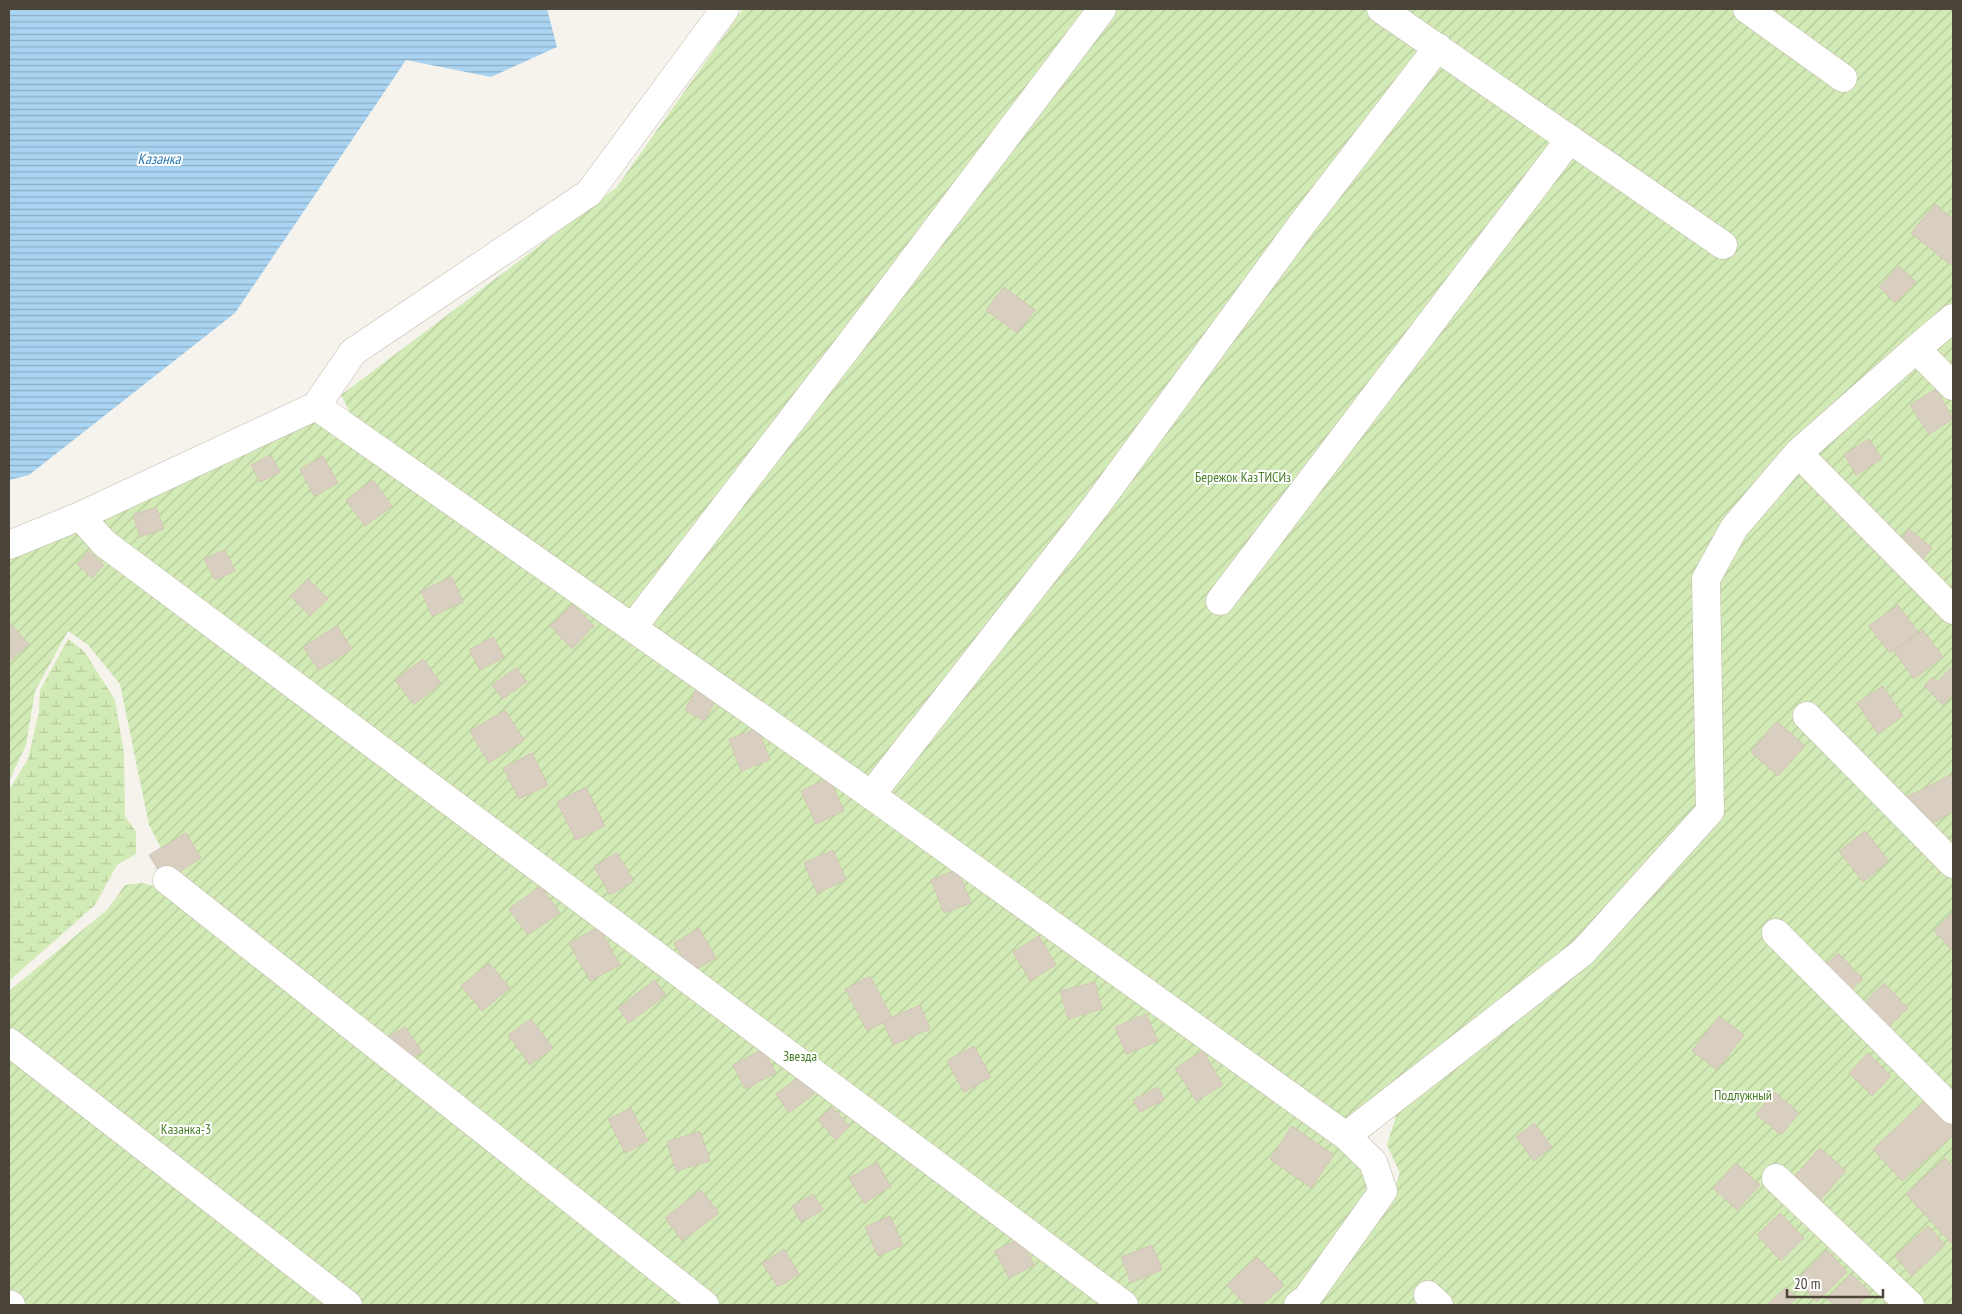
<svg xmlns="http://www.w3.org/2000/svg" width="1962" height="1314" font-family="'PT Sans Narrow',sans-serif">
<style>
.wetland{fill:url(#wetland-marsh)}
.garden{fill:url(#garden-furrows)}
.water{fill:url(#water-rules)}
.building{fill:#d8cfc1;stroke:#d3c7b4}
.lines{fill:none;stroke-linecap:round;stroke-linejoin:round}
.minor-casing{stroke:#c2bbae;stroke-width:29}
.minor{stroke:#fff;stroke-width:28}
.labels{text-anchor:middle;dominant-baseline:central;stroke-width:4;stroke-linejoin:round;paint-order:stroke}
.park-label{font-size:14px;fill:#4a7f2a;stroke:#fff}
.water-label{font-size:15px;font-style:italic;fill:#2e7ab2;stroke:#fff}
</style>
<defs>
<pattern id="wetland-marsh" width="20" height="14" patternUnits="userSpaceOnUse" patternTransform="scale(1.25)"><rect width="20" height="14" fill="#d2eab5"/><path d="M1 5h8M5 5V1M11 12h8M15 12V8" fill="none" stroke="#b6ca9c"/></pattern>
<pattern id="garden-furrows" width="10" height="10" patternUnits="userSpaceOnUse" patternTransform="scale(1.25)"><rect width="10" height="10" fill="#d2eab5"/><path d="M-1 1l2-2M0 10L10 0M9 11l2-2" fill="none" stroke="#b6ca9c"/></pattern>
<pattern id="water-rules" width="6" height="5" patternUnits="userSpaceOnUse" patternTransform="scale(1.25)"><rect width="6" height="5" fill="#a9d4f2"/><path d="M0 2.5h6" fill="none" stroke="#8caec5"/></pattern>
</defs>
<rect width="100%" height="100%" fill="#f6f3ec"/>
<path class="wetland" d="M 68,639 L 84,651 L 115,700 L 124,753 L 125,816 L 136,832 L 136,854 L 117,865 L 95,905 L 9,981 L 9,790 L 28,759 L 39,711 L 40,690 Z"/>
<path class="garden" d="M 743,9 L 1953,9 L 1953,302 L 1792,447 L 1700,577 L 1701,810 L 1577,946 L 1343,1124 L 358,428 L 341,395 L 616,188 Z
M 1953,333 L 1953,1305 L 1311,1305 L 1392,1195 L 1400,1173 L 1387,1145 L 1400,1103 L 1717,813 L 1714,580 L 1740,533 L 1821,448 Z
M 317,417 L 829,774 L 1366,1167 L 1372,1187 L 1298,1294 L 1284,1305 L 720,1305 L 178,881 L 149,825 L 120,684 L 88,645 L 68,631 L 35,691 L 26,745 L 9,781 L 9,555 Z
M 143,883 L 164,889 L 692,1305 L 9,1305 L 9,991 L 108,909 L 125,885 Z"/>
<path class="water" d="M 9,9 L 547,9 L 557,47 L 491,77 L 406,60 L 235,313 L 29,475 L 9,480 Z"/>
<path class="building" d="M 1935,204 L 1953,219 L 1953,263 L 1951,265 L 1911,233 Z
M 1899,266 L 1916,282 L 1895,303 L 1879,287 Z
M 1004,287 L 1035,310 L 1017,333 L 986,310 Z
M 1936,389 L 1953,419 L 1929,434 L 1910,405 Z
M 1869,439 L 1882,459 L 1856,475 L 1844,454 Z
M 271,455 L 280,472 L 260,482 L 251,465 Z
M 323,456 L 338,483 L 314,496 L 300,469 Z
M 373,480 L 392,506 L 365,526 L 346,500 Z
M 156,507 L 164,529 L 140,537 L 133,515 Z
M 1909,529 L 1932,548 L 1909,576 L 1886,557 Z
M 225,550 L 235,571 L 215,580 L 204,559 Z
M 89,551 L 104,565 L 92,578 L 77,564 Z
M 452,577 L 463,602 L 432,616 L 421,591 Z
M 308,579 L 328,599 L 310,616 L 290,596 Z
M 573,604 L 594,626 L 572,649 L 550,626 Z
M 1898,605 L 1918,632 L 1890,653 L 1869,626 Z
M 9,622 L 29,644 L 9,662 Z
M 337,626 L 352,649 L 319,670 L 303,647 Z
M 1923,630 L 1943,657 L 1914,679 L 1894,651 Z
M 493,637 L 504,657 L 480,670 L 469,650 Z
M 423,659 L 441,683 L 414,705 L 395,680 Z
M 1953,666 L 1953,695 L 1943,705 L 1924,686 L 1933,677 L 1937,682 Z
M 516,668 L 527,682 L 503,699 L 492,685 Z
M 1883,686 L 1903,716 L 1878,734 L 1857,703 Z
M 696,690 L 715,702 L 704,721 L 685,710 Z
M 505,710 L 524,740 L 489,763 L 470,731 Z
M 1777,721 L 1805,746 L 1778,776 L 1751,752 Z
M 758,728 L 770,760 L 741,771 L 729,739 Z
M 532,753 L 548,785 L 519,799 L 503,768 Z
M 1953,774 L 1953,812 L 1917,831 L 1901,800 Z
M 829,778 L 844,811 L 816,824 L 801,791 Z
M 586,787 L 605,826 L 576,840 L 557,802 Z
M 1865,831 L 1889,861 L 1863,882 L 1839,851 Z
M 186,833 L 201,858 L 165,881 L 149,855 Z
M 833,850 L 846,880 L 817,893 L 804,863 Z
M 617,853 L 634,881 L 610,895 L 594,866 Z
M 958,869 L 971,903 L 944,913 L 931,880 Z
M 541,886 L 560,913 L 528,935 L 509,909 Z
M 1953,912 L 1953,951 L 1934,931 Z
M 599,927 L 620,965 L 590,981 L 569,943 Z
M 699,928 L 716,958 L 691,972 L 674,943 Z
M 1039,936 L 1056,965 L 1030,981 L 1013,952 Z
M 1838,953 L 1863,979 L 1845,996 L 1819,971 Z
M 489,963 L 510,988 L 482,1011 L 461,986 Z
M 870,976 L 892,1018 L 867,1031 L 845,989 Z
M 654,980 L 666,995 L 629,1023 L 618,1008 Z
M 1095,982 L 1102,1009 L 1068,1019 L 1060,991 Z
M 1884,983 L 1908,1008 L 1880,1036 L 1855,1012 Z
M 920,1005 L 930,1029 L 893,1045 L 883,1021 Z
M 1146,1014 L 1158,1041 L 1126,1054 L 1115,1027 Z
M 1719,1016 L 1744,1035 L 1717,1070 L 1692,1051 Z
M 531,1019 L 553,1048 L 530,1065 L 508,1035 Z
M 405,1027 L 422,1052 L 404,1063 L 388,1037 Z
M 974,1046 L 991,1077 L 964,1092 L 947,1061 Z
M 763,1049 L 776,1073 L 745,1089 L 733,1065 Z
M 1203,1051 L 1223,1085 L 1196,1101 L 1175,1068 Z
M 1868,1053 L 1891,1076 L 1872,1096 L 1849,1073 Z
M 801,1076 L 814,1094 L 789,1113 L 776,1094 Z
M 1158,1087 L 1164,1100 L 1140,1112 L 1133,1100 Z
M 1775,1092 L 1799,1113 L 1781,1135 L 1756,1114 Z
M 1927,1099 L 1953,1127 L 1953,1135 L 1902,1181 L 1873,1149 Z
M 832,1107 L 850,1126 L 836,1140 L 818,1120 Z
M 631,1108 L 648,1141 L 625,1153 L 608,1119 Z
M 1534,1123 L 1552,1147 L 1534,1161 L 1516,1137 Z
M 1292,1126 L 1334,1155 L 1311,1188 L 1270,1159 Z
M 700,1131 L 710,1161 L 676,1171 L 667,1142 Z
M 1820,1148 L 1846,1171 L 1818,1202 L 1792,1179 Z
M 1945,1158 L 1953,1167 L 1953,1241 L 1951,1243 L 1906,1194 Z
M 877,1162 L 891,1187 L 864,1203 L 849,1178 Z
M 1736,1163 L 1760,1185 L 1737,1210 L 1713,1188 Z
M 701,1190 L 719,1213 L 682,1241 L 665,1218 Z
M 813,1194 L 823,1210 L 801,1222 L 792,1206 Z
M 1780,1213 L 1804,1238 L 1781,1261 L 1757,1235 Z
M 890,1216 L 903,1245 L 878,1256 L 865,1227 Z
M 1928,1226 L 1945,1245 L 1912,1276 L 1895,1256 Z
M 1020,1238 L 1034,1265 L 1009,1278 L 995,1251 Z
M 1152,1245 L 1162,1270 L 1131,1283 L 1121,1257 Z
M 784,1249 L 799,1274 L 778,1287 L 762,1263 Z
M 1827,1250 L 1847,1272 L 1817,1302 L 1796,1280 Z
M 1257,1257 L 1284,1285 L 1262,1305 L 1246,1305 L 1227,1285 Z
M 1851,1274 L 1871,1293 L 1858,1305 L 1834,1305 L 1826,1298 Z
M 1786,1287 L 1797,1298 L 1789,1305 L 1767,1305 Z"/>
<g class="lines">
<defs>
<path id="minor" d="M 1381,9 L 1723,245
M 1747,9 L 1843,78
M 1916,349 L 1953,386
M 316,406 L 871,795 L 1346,1136
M 1798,453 L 1953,610
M 80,516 L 104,543 L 1124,1305
M 9,545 L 80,516 L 316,406 L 353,352 L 589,193 L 725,9
M 1220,601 L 1570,139
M 633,627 L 856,336 L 1102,9
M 1807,716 L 1953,864
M 871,795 L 1096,506 L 1302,224 L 1438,47
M 167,880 L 705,1305
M 1776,933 L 1953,1110
M 9,1042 L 348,1305
M 1776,1178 L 1910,1305
M 1428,1295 L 1439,1305
M 9,1304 L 11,1305
M 1298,1305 L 1307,1298 L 1383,1191 L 1373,1162 L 1346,1136 L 1583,952 L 1710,811 L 1706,579 L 1734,528 L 1798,453 L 1916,349 L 1953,318"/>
</defs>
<use href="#minor" class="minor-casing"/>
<use href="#minor" class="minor"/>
</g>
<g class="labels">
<g class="park-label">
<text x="1243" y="477">Бережок КазТИСИз</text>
<text x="800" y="1056">Звезда</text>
<text x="1743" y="1095">Подлужный</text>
<text x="186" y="1129">Казанка-3</text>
</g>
<g class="water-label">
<text x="159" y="158">Казанка</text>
</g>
</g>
<rect width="1962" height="1314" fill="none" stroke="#4b4439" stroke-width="20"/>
<path d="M1787 1289v8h96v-8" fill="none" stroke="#4b4439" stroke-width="2.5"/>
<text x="1794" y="1289" font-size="15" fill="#4b4439" stroke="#ffffff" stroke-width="4" paint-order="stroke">20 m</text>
</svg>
